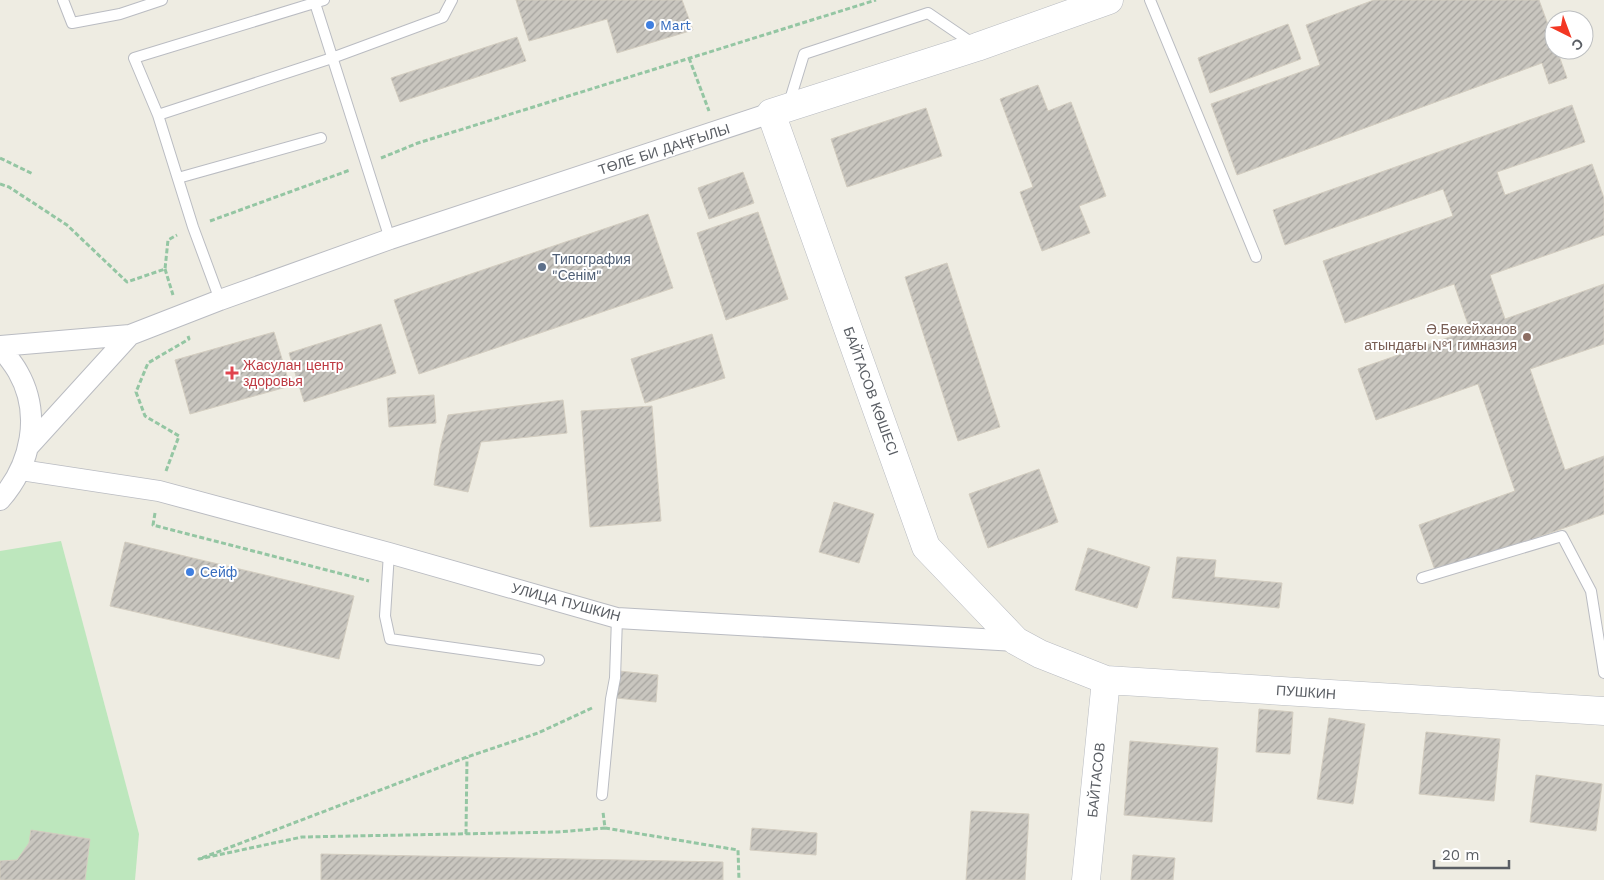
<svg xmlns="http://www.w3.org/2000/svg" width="1604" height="880" font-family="'Work Sans',sans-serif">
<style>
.green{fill:#bde7bd}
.building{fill:url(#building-hatch);stroke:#d3cdc0}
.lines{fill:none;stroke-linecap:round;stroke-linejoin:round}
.lane-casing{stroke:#babcc2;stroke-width:12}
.street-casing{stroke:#babcc2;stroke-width:22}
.secondary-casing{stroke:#b8bbc1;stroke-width:29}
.path{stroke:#94c6a3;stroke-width:3;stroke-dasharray:5 2.5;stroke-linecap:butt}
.lane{stroke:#fff;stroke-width:10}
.street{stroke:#fff;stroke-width:20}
.secondary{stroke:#fff;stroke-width:28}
.shop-dot{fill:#3f7fe0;stroke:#fff;stroke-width:2}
.service-dot{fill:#5c6f8a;stroke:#fff;stroke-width:2}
.education-dot{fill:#8d6e63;stroke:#fff;stroke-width:2}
.health-dot{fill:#e0444e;stroke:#fff;stroke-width:2}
.labels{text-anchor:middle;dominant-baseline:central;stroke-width:4;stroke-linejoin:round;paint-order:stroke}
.shop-label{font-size:14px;fill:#366cbe;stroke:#fff;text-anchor:start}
.street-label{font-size:14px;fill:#5a5e64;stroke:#fff}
.service-label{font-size:14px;fill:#4e5e75;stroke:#fff;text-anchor:start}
.education-label{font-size:14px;fill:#785e54;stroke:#fff;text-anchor:end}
.health-label{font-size:14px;fill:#be3a42;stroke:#fff;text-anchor:start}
</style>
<defs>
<pattern id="building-hatch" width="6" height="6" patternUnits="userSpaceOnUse" patternTransform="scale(1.25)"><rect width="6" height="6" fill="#c9c6bf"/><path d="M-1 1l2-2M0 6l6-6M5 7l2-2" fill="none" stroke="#a6a49f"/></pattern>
</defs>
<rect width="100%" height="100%" fill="#eeece2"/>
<path class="green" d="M 61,541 L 139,834 L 135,880 L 0,880 L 0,551 Z"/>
<path class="building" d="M 516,0 L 682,0 L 693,30 L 617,53 L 607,19 L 529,41 Z
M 1374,0 L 1539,0 L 1554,41 L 1554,50 L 1557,50 L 1567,78 L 1549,84 L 1542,63 L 1237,175 L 1211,104 L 1320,65 L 1306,25 Z
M 1288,24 L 1301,59 L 1210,93 L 1198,58 Z
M 517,37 L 526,61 L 400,102 L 391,78 Z
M 1038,85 L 1048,111 L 1071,102 L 1106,196 L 1079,206 L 1090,233 L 1042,251 L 1020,192 L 1033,187 L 1000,99 Z
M 1572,105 L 1585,142 L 1497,172 L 1505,195 L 1592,164 L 1604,198 L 1604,235 L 1490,275 L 1505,319 L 1604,284 L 1604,344 L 1530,369 L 1565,470 L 1604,456 L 1604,514 L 1436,573 L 1419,525 L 1515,491 L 1478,384 L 1376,420 L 1358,369 L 1470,330 L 1454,284 L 1345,323 L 1323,261 L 1453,216 L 1443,189 L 1285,245 L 1273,210 Z
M 926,108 L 942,156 L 847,187 L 831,139 Z
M 743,172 L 754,203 L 709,219 L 698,188 Z
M 758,212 L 788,299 L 726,320 L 697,233 Z
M 648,214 L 673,288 L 419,374 L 394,300 Z
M 947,263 L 1000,427 L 958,441 L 905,277 Z
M 381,324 L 396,373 L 304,402 L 289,353 Z
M 274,332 L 290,386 L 190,414 L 175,360 Z
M 712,334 L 725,378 L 645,403 L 631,359 Z
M 434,395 L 436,423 L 389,427 L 387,398 Z
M 563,400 L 567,433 L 481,442 L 468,492 L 434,485 L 440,448 L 448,415 Z
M 652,406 L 661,521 L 590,527 L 581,411 Z
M 1039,469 L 1058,522 L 988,548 L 969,494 Z
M 834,502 L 874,514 L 859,563 L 819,552 Z
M 125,542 L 354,596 L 339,659 L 110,606 Z
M 1088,548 L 1150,567 L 1137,608 L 1075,590 Z
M 1177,557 L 1216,560 L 1214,577 L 1282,583 L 1279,608 L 1172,598 Z
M 619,671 L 658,675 L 656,702 L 616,698 Z
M 1259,709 L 1293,712 L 1290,754 L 1256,752 Z
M 1329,718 L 1365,724 L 1353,804 L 1317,799 Z
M 1426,732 L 1500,739 L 1494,801 L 1419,794 Z
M 1130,741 L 1218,748 L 1212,822 L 1124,815 Z
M 1536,775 L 1602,784 L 1596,831 L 1530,822 Z
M 971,811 L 1029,814 L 1025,880 L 966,880 Z
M 752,828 L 817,833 L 816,855 L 750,850 Z
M 31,830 L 90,839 L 85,880 L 0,880 L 0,861 L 17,860 L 29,843 Z
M 321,854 L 723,862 L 723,880 L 321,880 Z
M 1133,855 L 1175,858 L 1173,880 L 1131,880 Z"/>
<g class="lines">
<defs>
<path id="lane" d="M 63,0 L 72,23 L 120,14 L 162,0
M 314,0 L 390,239
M 324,0 L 134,58 L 158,115 L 332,58 L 443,17 L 452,0
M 1150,0 L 1256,257
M 789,103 L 804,54 L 928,13 L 975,45
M 158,115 L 193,227 L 220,300
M 178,178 L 321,138
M 389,553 L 385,616 L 390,639 L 539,660
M 1422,578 L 1562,536 L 1591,591 L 1604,673
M 602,795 L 611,699 L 615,678 L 617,618"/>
<path id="street" d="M 0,346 L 130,335 L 220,300 L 390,239 L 771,113
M 0,347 C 6,355 13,363 18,372 C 42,414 31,465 0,500
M 29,446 L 130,335
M 21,470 L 159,491 L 389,553 L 617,618 L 1016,641"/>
<path id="secondary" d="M 1109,0 L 977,47 L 771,113 L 926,547 L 1016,641 L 1040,654 L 1106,680 L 1604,711
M 1086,880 L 1106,680"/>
</defs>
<use href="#lane" class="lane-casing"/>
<use href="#street" class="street-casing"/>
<use href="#secondary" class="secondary-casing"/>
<path class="path" d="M 689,58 L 709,111
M 0,158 L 33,174
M 381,158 L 418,143 L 876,0
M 0,184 L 9,187 L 67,225 L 127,282 L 165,269 L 168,240 L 177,235
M 210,221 L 350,170
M 165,269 L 173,295
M 166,471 L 179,436 L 145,416 L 136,392 L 148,363 L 189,339 L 188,336
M 155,513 L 153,525 L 369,581
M 592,708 L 538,733 L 467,757 L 199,859 L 302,837 L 558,832 L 605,828 L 603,812
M 605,828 L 738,850 L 739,880
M 466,834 L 467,757"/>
<use href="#lane" class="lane"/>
<use href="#street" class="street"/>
<use href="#secondary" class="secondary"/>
</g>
<g class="shop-dot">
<circle cx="650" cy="25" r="5"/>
<circle cx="190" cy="572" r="5"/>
</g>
<circle class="service-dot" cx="542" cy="267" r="5"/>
<circle class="education-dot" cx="1527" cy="337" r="5"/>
<path class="health-dot" d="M229.5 365.5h5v5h5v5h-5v5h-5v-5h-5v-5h5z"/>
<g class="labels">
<g class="shop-label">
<text x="660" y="25">Mart</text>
<text x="200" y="572">Сейф</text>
</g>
<g class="street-label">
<text transform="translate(664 149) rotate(-18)">ТӨЛЕ БИ ДАҢҒЫЛЫ</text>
<text transform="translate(871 391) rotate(70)">БАЙТАСОВ КӨШЕСІ</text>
<text transform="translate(566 602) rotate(15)">УЛИЦА ПУШКИН</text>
<text transform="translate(1306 692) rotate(4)">ПУШКИН</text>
<text transform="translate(1096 780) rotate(-84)">БАЙТАСОВ</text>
</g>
<g class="service-label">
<text x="552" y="259">Типография<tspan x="552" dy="16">"Сенім"</tspan></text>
</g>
<g class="education-label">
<text x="1517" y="329">Ә.Бөкейханов<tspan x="1517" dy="16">атындағы №1 гимназия</tspan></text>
</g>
<g class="health-label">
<text x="243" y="365">Жасулан центр<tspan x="243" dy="16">здоровья</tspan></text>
</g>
</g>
<g transform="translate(1569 35) rotate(138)"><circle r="24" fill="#ffffff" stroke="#bdbfc1"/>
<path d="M0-4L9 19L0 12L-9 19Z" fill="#f33723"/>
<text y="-8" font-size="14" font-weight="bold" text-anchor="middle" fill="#5a5e64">С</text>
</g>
<path d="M1434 860v8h75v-8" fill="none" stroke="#5a5e64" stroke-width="2.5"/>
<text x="1442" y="860" font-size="15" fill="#5a5e64" stroke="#ffffff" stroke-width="4" paint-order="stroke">20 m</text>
</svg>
